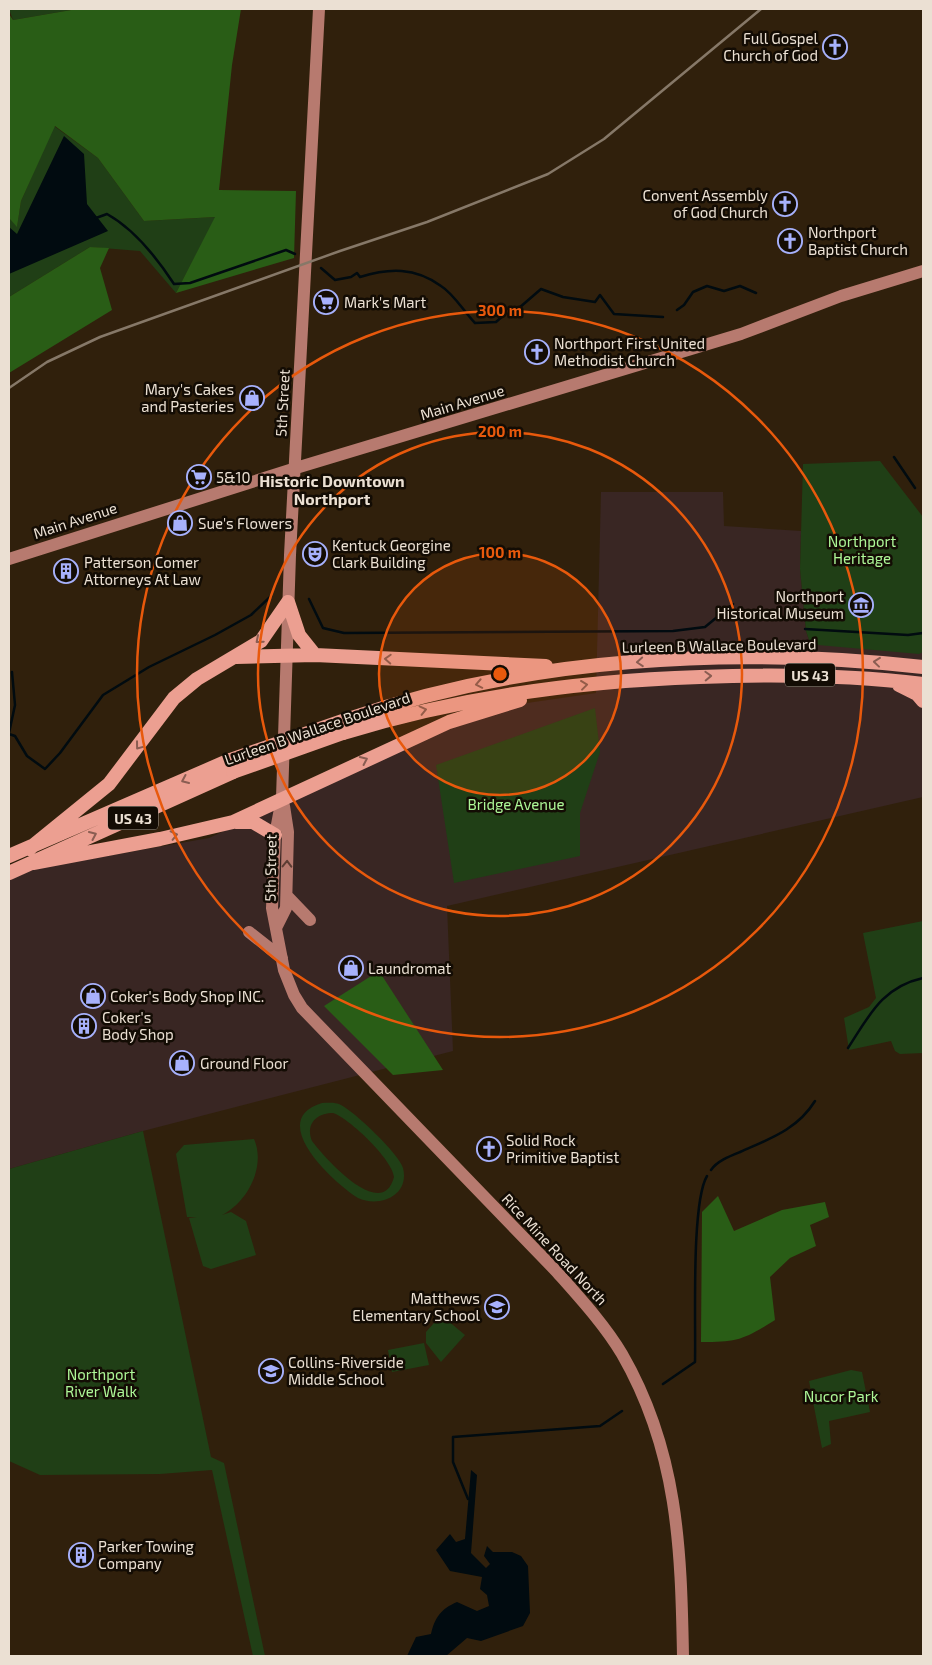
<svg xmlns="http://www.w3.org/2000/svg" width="932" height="1665" font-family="'Exo 2',sans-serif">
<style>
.commercial{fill:#392623}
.green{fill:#203f16;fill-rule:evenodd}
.forest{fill:#295d16}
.water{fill:#010b10}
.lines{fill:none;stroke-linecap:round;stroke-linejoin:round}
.stream{stroke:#010b10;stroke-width:2.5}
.secondary{stroke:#b77a6f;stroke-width:12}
.trunk{stroke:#ec9f91;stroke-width:14}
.rail{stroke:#867868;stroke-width:2.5}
.trunk-bridge{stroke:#ec9f91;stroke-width:14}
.oneway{stroke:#8a5d52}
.oneway2{stroke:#5d3d34}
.ring{fill:none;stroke:#e8590c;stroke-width:2.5}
.labels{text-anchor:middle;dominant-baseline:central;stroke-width:5;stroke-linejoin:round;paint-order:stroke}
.shield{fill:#130c04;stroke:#aaa095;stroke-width:1}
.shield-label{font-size:14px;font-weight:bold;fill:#ebe0d3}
.poi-label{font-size:15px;fill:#ebe0d3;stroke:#130c04;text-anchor:start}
.street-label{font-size:15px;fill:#ebe0d3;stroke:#130c04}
.park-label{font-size:15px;fill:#adf797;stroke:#130c04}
.neighbourhood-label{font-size:16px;font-weight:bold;fill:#ebe0d3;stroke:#130c04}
.centre{fill:#e8590c;stroke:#130c04;stroke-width:2.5}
.ring-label{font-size:15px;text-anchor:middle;font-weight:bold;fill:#e8590c;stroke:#130c04;stroke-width:5;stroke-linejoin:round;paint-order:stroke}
</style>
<rect width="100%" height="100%" fill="#30200c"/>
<path class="commercial" d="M 601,492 L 723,492 L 724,526 L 801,531 L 800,569 L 806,631 L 809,640 L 923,648 L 923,797 L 447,906 L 453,1051 L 143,1131 L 9,1169 L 9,873 L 209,838 L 486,709 L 596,693 Z"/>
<path class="green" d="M 9,9 L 77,9 L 13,20 Z
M 54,126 L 98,158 L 144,221 L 216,217 L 176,293 L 140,251 L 90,247 L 9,297 L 9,218 L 17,226 L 21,201 Z
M 880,461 L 923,517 L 923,652 L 919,654 L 818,645 L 809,640 L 806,631 L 800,569 L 803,464 Z
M 595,708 L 600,752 L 580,813 L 580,856 L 454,883 L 436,765 Z
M 923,921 L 923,1053 L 900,1054 L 895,1051 L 891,1041 L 849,1050 L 844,1018 L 869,1007 L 876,998 L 863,933 Z
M 322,1103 C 329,1103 335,1102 341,1105 C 355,1112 399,1154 403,1168 C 410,1196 379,1208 358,1198 C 334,1183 265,1120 322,1103 ZM 333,1113 C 349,1118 393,1160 394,1177 C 382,1223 324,1157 312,1141 C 305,1124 317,1113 333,1113 Z
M 143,1131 L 211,1457 L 224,1463 L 265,1656 L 253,1656 L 212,1470 L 160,1474 L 40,1475 L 9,1461 L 9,1169 Z
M 254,1139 C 266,1166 248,1202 222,1215 L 231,1212 L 246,1221 L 256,1255 L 211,1269 L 203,1266 L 189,1218 L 197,1217 L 187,1217 L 176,1154 L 184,1145 Z
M 441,1315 L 465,1335 L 441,1362 L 426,1343 L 426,1332 Z
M 424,1343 L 429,1365 L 392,1372 L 388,1350 Z
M 851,1370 L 862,1372 L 870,1412 L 829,1421 L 831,1444 L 822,1448 L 809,1381 Z"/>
<path class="forest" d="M 77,9 L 241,9 L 232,65 L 219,190 L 296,191 L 294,258 L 176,293 L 215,217 L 144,221 L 98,158 L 55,126 L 21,201 L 17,227 L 9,218 L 9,14 L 13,20 Z
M 90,247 L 109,248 L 100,268 L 112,310 L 9,373 L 9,297 Z
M 379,971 L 443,1070 L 393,1075 L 324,1006 Z
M 718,1196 L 734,1231 L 782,1210 L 825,1202 L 829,1217 L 810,1225 L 816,1246 L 790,1258 L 770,1277 L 775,1320 C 743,1340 738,1342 701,1342 L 702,1212 Z"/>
<path class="water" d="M 64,136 L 84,154 L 87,204 L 108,231 L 9,274 L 9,227 L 17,234 Z
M 471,1470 L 477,1475 L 471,1553 L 486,1568 L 490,1564 L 484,1556 L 487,1546 L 493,1552 L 512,1552 L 521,1556 L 528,1566 L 530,1613 L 523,1626 L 481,1641 L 467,1638 L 446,1656 L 407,1656 L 416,1637 L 431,1634 C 435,1617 441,1609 457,1602 L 477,1611 L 489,1606 L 487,1595 L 480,1589 L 482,1577 L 450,1571 L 436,1550 L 450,1534 L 456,1542 L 465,1539 Z"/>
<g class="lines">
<path class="stream" d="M 96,218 L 107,214 C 134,229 157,258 174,284 L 190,283 L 286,250 L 295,254
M 321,268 L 335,280 L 351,277 L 357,273 L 360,277 C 389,268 415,267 441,286 C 454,294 464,312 475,323 L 496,322 L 505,314
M 519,308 L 541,289 L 563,297 L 595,302 L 600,295 L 614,314 L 663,317
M 677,310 L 684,305 L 693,292 L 707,286 L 724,291 L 740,286 L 756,293
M 894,457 L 915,488
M 309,599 L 323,628 L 344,633 L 673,631 L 705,627 L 733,604
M 805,629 L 908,635 L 923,633
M 9,733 L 15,705 L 12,672
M 9,734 L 15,736 L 27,756 L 45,769 L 60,753 L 103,695 L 149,667 L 215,635 L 251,615 L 271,596
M 848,1048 C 869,1016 882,987 923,978
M 711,1170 C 717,1161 730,1156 740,1152 C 769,1139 797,1130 815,1101
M 663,1384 L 695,1362 C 696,1324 691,1203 707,1176
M 468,1499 L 453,1462 L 453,1437 L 600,1426 L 622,1411"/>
<path class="secondary" d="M 319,9 L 290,555 L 282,798 L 275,835 L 272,908 L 284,970 L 294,995 L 302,1008 L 556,1271 C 579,1297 604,1324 622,1354 C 678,1451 681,1548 683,1656
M 9,559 L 296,468 L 741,334 L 841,296 L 923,271
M 287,896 L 310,920
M 277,926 L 286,908 L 288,832 L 284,806
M 249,932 L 282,958"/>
<path class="trunk" d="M 288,602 L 299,635 L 315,655
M 236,657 L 315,655 L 546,666
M 899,685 L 917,694 L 923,701
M 345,720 C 529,657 731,646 923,667
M 343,733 C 459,697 579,681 700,677 C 775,674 849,675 923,684
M 236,822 L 253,822 L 275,835
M 29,849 L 109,784 L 174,698 L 197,679 L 261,641 L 288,602
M 9,856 L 230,760
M 33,863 L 160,839 L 233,822 L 449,722 L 520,700
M 9,873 L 233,772"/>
<path class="rail" d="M 9,388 L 47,362 L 100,337 L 340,251 L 427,222 L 548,174 L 604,139 L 761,9"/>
<path class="trunk-bridge" d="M 230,760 L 345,720
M 233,772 L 343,733"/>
</g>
<defs><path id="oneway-chevron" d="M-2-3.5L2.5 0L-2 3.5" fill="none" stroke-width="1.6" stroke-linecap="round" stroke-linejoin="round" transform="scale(1.25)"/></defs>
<g class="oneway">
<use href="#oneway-chevron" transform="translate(259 640) rotate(139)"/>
<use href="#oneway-chevron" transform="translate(388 659) rotate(-177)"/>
<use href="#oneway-chevron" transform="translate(640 662) rotate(176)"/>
<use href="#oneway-chevron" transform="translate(877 662) rotate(-174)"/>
<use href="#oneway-chevron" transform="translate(708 676) rotate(-2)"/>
<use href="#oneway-chevron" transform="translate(479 684) rotate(169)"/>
<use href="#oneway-chevron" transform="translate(584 685) rotate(-7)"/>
<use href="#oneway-chevron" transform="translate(423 710) rotate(-13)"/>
<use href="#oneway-chevron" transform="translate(139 746) rotate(127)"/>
<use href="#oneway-chevron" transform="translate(364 760) rotate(-25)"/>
<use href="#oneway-chevron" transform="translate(185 780) rotate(156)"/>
<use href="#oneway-chevron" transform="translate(93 835) rotate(-24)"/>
<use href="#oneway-chevron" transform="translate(174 835) rotate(-13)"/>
</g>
<use class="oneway2" href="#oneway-chevron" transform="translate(287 864) rotate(-89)"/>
<circle cx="500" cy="674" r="121" fill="#e8590c" fill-opacity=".12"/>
<g class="ring">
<circle cx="500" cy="674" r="121"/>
<circle cx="500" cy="674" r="242"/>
<circle cx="500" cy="674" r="363"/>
</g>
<defs>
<symbol id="church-ring" viewBox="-11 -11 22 22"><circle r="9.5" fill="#130c04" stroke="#a7b1fc" stroke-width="1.5"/><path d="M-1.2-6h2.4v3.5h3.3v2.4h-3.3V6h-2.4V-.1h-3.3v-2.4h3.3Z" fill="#a7b1fc"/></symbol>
<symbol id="supermarket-ring" viewBox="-11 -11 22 22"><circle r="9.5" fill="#130c04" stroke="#a7b1fc" stroke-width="1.5"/><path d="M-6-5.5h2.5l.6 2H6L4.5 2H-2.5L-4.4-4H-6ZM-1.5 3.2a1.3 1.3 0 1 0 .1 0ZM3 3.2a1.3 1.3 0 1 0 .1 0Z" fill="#a7b1fc"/></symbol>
<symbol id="shop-ring" viewBox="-11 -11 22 22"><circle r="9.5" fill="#130c04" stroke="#a7b1fc" stroke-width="1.5"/><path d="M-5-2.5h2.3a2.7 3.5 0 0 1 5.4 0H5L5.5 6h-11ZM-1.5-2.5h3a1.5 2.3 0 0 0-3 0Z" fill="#a7b1fc"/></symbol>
<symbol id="theatre-ring" viewBox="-11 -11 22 22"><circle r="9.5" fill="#130c04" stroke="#a7b1fc" stroke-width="1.5"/><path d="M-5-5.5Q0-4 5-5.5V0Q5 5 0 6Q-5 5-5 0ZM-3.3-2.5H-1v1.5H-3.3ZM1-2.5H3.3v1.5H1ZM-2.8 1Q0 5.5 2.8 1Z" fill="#a7b1fc"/></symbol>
<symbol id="building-ring" viewBox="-11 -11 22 22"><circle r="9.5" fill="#130c04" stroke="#a7b1fc" stroke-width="1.5"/><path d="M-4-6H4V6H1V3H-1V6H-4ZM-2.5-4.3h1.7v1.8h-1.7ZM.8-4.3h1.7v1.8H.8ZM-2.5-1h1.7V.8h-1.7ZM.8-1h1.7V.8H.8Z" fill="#a7b1fc"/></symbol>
<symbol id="museum-ring" viewBox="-11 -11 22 22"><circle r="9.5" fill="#130c04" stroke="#a7b1fc" stroke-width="1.5"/><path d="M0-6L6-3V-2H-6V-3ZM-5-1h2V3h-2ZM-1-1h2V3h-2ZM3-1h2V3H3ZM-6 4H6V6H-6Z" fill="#a7b1fc"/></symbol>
<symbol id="school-ring" viewBox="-11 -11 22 22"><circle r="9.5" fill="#130c04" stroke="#a7b1fc" stroke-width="1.5"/><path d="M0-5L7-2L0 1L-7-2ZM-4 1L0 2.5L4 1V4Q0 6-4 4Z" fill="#a7b1fc"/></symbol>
</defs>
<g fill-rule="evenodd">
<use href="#church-ring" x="821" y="33" width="28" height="28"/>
<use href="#church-ring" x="771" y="190" width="28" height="28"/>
<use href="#church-ring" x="776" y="227" width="28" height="28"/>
<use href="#supermarket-ring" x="312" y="288" width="28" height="28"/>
<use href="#church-ring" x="523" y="338" width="28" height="28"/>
<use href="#shop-ring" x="238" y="384" width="28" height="28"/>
<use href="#supermarket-ring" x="185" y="463" width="28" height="28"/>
<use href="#shop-ring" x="166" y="509" width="28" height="28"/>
<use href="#theatre-ring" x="301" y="540" width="28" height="28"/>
<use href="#building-ring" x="52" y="557" width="28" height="28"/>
<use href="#museum-ring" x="847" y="591" width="28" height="28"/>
<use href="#shop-ring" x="337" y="954" width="28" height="28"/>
<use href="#shop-ring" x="79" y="982" width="28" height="28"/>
<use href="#building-ring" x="70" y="1012" width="28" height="28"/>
<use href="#shop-ring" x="168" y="1049" width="28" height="28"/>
<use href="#church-ring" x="475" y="1135" width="28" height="28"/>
<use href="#school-ring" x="483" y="1293" width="28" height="28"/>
<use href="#school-ring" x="257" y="1357" width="28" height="28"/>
<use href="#building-ring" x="67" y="1541" width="28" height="28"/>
</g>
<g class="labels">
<g class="shield">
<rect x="785" y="663.5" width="50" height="23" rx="4"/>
<rect x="108" y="806.5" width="50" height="23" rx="4"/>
</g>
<g class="shield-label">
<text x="810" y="675">US 43</text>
<text x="133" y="818">US 43</text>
</g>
<g class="poi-label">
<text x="818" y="38" text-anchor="end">Full Gospel<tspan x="818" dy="17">Church of God</tspan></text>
<text x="768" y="195" text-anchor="end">Convent Assembly<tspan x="768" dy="17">of God Church</tspan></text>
<text x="808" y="232">Northport<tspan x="808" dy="17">Baptist Church</tspan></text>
<text x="344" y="302">Mark's Mart</text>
<text x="554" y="343">Northport First United<tspan x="554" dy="17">Methodist Church</tspan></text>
<text x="234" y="389" text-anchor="end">Mary's Cakes<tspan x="234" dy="17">and Pasteries</tspan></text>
<text x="216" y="477">5&amp;10</text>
<text x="198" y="523">Sue's Flowers</text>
<text x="332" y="545">Kentuck Georgine<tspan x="332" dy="17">Clark Building</tspan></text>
<text x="84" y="562">Patterson Comer<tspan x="84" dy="17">Attorneys At Law</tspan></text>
<text x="844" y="596" text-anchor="end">Northport<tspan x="844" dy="17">Historical Museum</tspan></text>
<text x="368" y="968">Laundromat</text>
<text x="110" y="996">Coker's Body Shop INC.</text>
<text x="102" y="1017">Coker's<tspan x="102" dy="17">Body Shop</tspan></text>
<text x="200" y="1063">Ground Floor</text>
<text x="506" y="1140">Solid Rock<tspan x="506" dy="17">Primitive Baptist</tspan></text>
<text x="480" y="1298" text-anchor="end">Matthews<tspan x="480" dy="17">Elementary School</tspan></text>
<text x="288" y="1362">Collins-Riverside<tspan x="288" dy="17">Middle School</tspan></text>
<text x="98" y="1546">Parker Towing<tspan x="98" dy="17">Company</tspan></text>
</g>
<g class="street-label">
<text transform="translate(462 402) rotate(-17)">Main Avenue</text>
<text transform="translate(282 403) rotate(-87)">5th Street</text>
<text transform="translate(75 520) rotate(-18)">Main Avenue</text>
<text transform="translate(719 645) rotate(-1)">Lurleen B Wallace Boulevard</text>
<text transform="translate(317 728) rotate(-19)">Lurleen B Wallace Boulevard</text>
<text transform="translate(270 868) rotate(-89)">5th Street</text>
<text transform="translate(555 1249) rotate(47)">Rice Mine Road North</text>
</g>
<g class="park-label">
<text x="862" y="541">Northport<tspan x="862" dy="17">Heritage</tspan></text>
<text x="516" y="804">Bridge Avenue</text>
<text x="101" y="1374">Northport<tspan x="101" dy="17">River Walk</tspan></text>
<text x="841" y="1396">Nucor Park</text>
</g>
<g class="neighbourhood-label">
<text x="332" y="480">Historic Downtown<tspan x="332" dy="18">Northport</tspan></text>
</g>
</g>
<circle cx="500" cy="674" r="8" class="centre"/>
<g class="ring-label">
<text x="500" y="316">300 m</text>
<text x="500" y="437">200 m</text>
<text x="500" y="558">100 m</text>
</g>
<rect width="932" height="1665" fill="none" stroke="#ebe0d3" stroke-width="20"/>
</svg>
